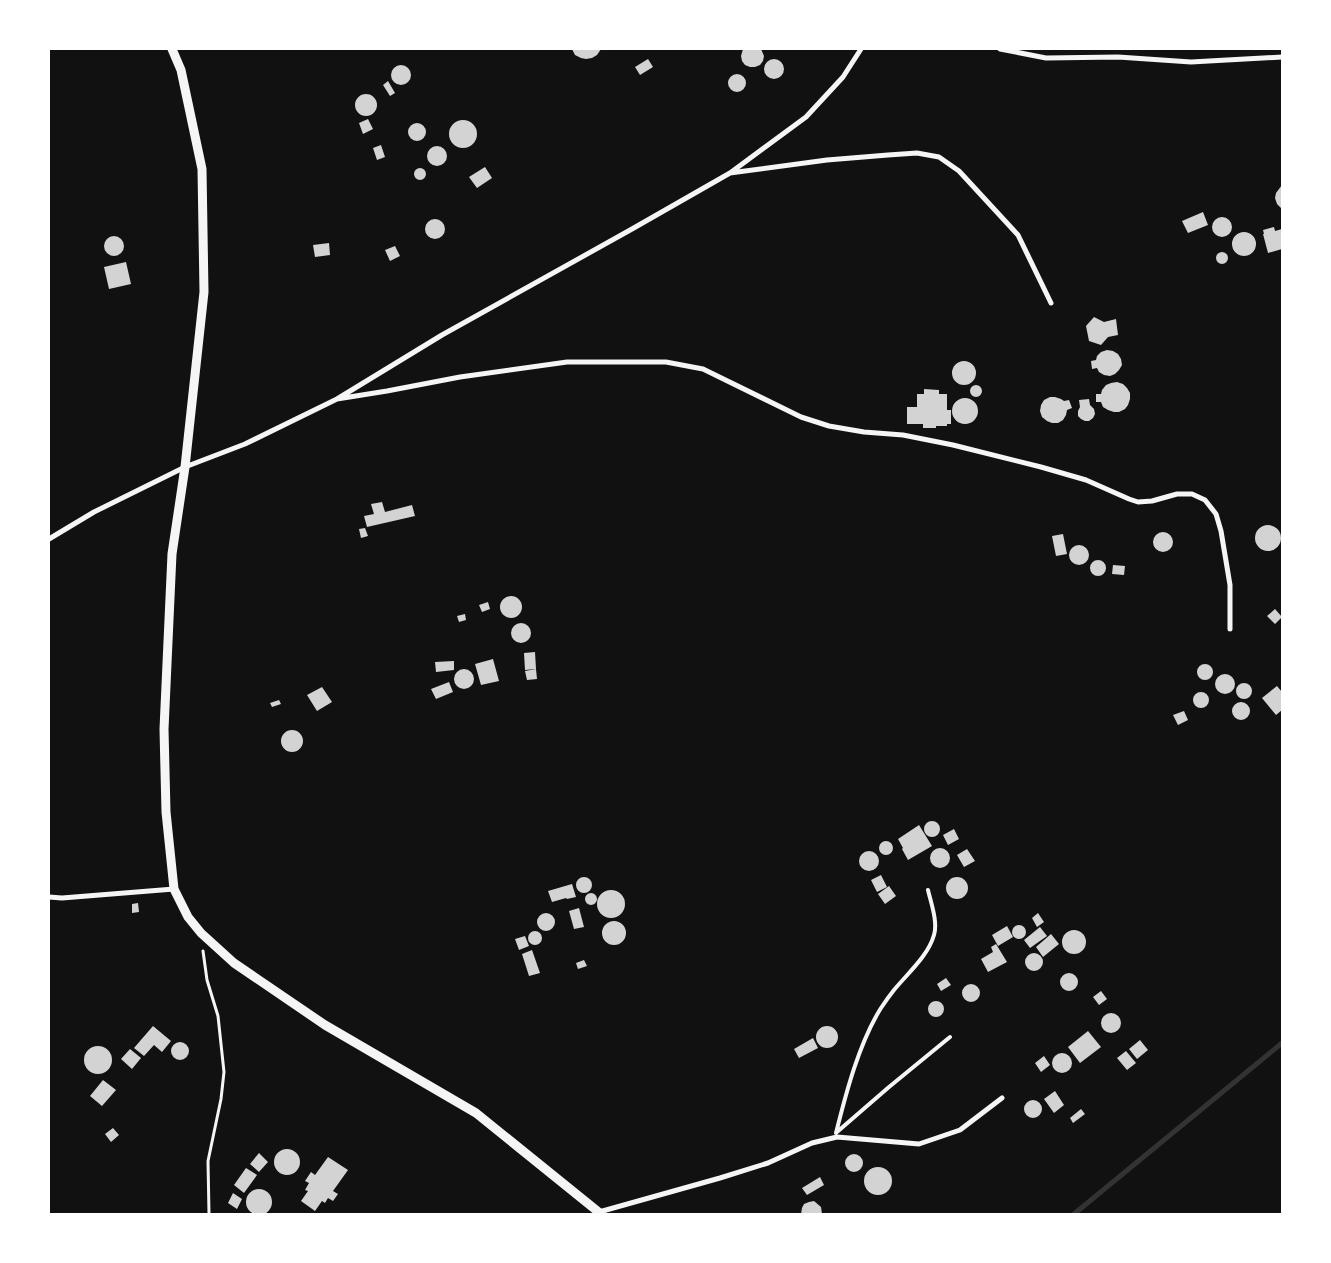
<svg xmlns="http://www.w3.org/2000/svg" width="1331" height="1263" font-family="'Work Sans',sans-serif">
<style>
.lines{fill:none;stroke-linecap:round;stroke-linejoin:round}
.stream{stroke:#333;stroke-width:5}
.building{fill:#d3d3d3}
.path{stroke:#f5f5f5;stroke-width:3}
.service{stroke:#f5f5f5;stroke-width:4}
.minor{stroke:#f5f5f5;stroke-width:5}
.tertiary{stroke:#f5f5f5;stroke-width:9}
</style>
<rect width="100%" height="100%" fill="#111"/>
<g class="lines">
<path class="stream" d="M 1074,1214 L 1282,1043"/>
</g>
<path class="building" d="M 572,49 L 601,49 L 597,55 L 592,58 L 586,59 L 581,58 L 575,55 Z
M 743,49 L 761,49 L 764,56 L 763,61 L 760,65 L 755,67 L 750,67 L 745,65 L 742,61 L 741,56 Z
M764 69a10 10 0 1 1 20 0a10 10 0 1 1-20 0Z
M 648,59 L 653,67 L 640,75 L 635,67 Z
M391 75a10 10 0 1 1 20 0a10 10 0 1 1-20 0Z
M728 83a9 9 0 1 1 18 0a9 9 0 1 1-18 0Z
M 388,81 L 395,93 L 390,96 L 383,85 Z
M355 105a11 11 0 1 1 22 0a11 11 0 1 1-22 0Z
M 368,119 L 373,129 L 363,134 L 359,123 Z
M449 134a14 14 0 1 1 28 0a14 14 0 1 1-28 0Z
M408 132a9 9 0 1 1 18 0a9 9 0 1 1-18 0Z
M 381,145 L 385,157 L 377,160 L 373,148 Z
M427 156a10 10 0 1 1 20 0a10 10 0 1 1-20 0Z
M 485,167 L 492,178 L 477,188 L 469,177 Z
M414 174a6 6 0 1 1 12 0a6 6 0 1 1-12 0Z
M 1282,185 L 1282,209 L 1277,204 L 1275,198 L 1276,193 Z
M 1203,212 L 1208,225 L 1188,233 L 1182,221 Z
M1212 227a10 10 0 1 1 20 0a10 10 0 1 1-20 0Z
M425 229a10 10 0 1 1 20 0a10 10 0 1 1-20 0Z
M 1274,227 L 1275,231 L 1282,229 L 1282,249 L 1268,253 L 1263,234 L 1264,234 L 1263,230 Z
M1232 244a12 12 0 1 1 24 0a12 12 0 1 1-24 0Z
M104 246a10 10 0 1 1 20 0a10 10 0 1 1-20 0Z
M 329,243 L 330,255 L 315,257 L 313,245 Z
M 395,246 L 400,256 L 390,261 L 385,250 Z
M1216 258a6 6 0 1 1 12 0a6 6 0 1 1-12 0Z
M 126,262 L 131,284 L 109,289 L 104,267 Z
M 1094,317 L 1104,322 L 1116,319 L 1118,335 L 1108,337 L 1101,345 L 1089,341 L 1086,326 Z
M 1107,350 L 1113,351 L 1118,354 L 1121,359 L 1122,365 L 1119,370 L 1115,374 L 1110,376 L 1104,375 L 1099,372 L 1097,368 L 1092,369 L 1091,361 L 1096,360 L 1097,356 L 1101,352 Z
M952 373a12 12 0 1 1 24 0a12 12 0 1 1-24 0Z
M 1117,382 L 1123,384 L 1127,388 L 1130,393 L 1130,399 L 1128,405 L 1125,409 L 1119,412 L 1114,412 L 1108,410 L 1103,407 L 1101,402 L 1096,402 L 1096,394 L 1101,394 L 1102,390 L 1106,385 L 1111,383 Z
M970 391a6 6 0 1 1 12 0a6 6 0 1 1-12 0Z
M 924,389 L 939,390 L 939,394 L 947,394 L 947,410 L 951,410 L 951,424 L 947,424 L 947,426 L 936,426 L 936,428 L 923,428 L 923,424 L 907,424 L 907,407 L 917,407 L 917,394 L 924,394 Z
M 1050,397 L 1055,397 L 1061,399 L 1064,401 L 1069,400 L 1072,408 L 1067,410 L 1066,415 L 1063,420 L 1058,423 L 1052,423 L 1047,421 L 1042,417 L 1040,411 L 1041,405 L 1044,400 Z
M952 411a13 13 0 1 1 26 0a13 13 0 1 1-26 0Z
M 1089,399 L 1090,405 L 1094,409 L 1095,414 L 1093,418 L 1089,421 L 1085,421 L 1081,419 L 1078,416 L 1078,411 L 1080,407 L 1079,400 Z
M 382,502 L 385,512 L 412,505 L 415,516 L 367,527 L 364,516 L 374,514 L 371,504 Z
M1255 538a13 13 0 1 1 26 0a13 13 0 1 1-26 0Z
M 365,528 L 368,536 L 361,538 L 359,529 Z
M1153 542a10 10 0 1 1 20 0a10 10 0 1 1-20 0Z
M 1063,534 L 1067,554 L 1056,556 L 1052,536 Z
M1069 555a10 10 0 1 1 20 0a10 10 0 1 1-20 0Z
M1090 568a8 8 0 1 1 16 0a8 8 0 1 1-16 0Z
M 1113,565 L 1125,566 L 1124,575 L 1112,574 Z
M500 607a11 11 0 1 1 22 0a11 11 0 1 1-22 0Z
M 488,602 L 490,609 L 482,612 L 479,605 Z
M 1275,609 L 1282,617 L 1275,624 L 1267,616 Z
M 465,614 L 466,620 L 459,622 L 457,616 Z
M511 633a10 10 0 1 1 20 0a10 10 0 1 1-20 0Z
M 535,652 L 536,669 L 525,670 L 524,653 Z
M 493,659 L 499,681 L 481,685 L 475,664 Z
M 454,661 L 454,670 L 436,672 L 435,662 Z
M1197 672a8 8 0 1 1 16 0a8 8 0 1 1-16 0Z
M454 679a10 10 0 1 1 20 0a10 10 0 1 1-20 0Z
M 536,669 L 537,679 L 527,680 L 525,671 Z
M1215 684a10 10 0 1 1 20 0a10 10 0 1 1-20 0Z
M 449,682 L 453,692 L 436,699 L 431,689 Z
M1236 691a8 8 0 1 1 16 0a8 8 0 1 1-16 0Z
M 1277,686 L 1282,692 L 1282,710 L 1276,715 L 1262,698 Z
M 322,687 L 332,702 L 317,711 L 307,695 Z
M1193 700a8 8 0 1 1 16 0a8 8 0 1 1-16 0Z
M 279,700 L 281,704 L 272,707 L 270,703 Z
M1232 711a9 9 0 1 1 18 0a9 9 0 1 1-18 0Z
M 1184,711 L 1188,720 L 1178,725 L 1173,715 Z
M281 741a11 11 0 1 1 22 0a11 11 0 1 1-22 0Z
M924 829a8 8 0 1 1 16 0a8 8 0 1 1-16 0Z
M 919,825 L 932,846 L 908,860 L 902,849 L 903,848 L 898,839 Z
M 954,829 L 959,839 L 948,845 L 943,835 Z
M879 848a7 7 0 1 1 14 0a7 7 0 1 1-14 0Z
M930 858a10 10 0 1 1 20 0a10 10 0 1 1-20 0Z
M 967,849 L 975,861 L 964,867 L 957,855 Z
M859 861a10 10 0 1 1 20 0a10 10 0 1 1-20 0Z
M 881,875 L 887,887 L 877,892 L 871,880 Z
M576 885a8 8 0 1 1 16 0a8 8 0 1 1-16 0Z
M946 888a11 11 0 1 1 22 0a11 11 0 1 1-22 0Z
M 572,884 L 576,897 L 567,899 L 566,898 L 552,902 L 548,891 Z
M 889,886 L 896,896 L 885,904 L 878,894 Z
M597 904a14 14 0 1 1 28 0a14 14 0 1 1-28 0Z
M585 899a6 6 0 1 1 12 0a6 6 0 1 1-12 0Z
M 138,903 L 139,912 L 132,913 L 132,904 Z
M 579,908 L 584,927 L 574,929 L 569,911 Z
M537 922a9 9 0 1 1 18 0a9 9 0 1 1-18 0Z
M 1038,913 L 1044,922 L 1037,927 L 1032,918 Z
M602 933a12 12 0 1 1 24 0a12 12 0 1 1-24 0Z
M1012 932a7 7 0 1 1 14 0a7 7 0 1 1-14 0Z
M 1007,926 L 1013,937 L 998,946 L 992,935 Z
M 1040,927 L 1047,936 L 1030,948 L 1024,940 Z
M1062 942a12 12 0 1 1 24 0a12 12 0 1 1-24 0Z
M528 938a7 7 0 1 1 14 0a7 7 0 1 1-14 0Z
M 1051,934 L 1059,944 L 1043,957 L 1036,947 Z
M 525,936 L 529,946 L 519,950 L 515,939 Z
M 996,944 L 1007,962 L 988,972 L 981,959 L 993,952 L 991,947 Z
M 532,950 L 540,973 L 529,976 L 522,954 Z
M1025 962a9 9 0 1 1 18 0a9 9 0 1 1-18 0Z
M 584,960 L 587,966 L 578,969 L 576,963 Z
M1060 982a9 9 0 1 1 18 0a9 9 0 1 1-18 0Z
M 946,978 L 951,985 L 941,991 L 937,984 Z
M962 993a9 9 0 1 1 18 0a9 9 0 1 1-18 0Z
M 1101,991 L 1107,999 L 1099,1005 L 1093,997 Z
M928 1009a8 8 0 1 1 16 0a8 8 0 1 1-16 0Z
M1101 1023a10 10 0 1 1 20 0a10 10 0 1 1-20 0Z
M 153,1026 L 171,1041 L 162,1052 L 154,1045 L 144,1056 L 134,1048 Z
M816 1037a11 11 0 1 1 22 0a11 11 0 1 1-22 0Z
M 1088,1031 L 1101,1047 L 1080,1063 L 1068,1047 Z
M 813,1038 L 818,1048 L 799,1058 L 794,1049 Z
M 1140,1040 L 1148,1050 L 1137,1059 L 1129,1049 Z
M171 1051a9 9 0 1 1 18 0a9 9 0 1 1-18 0Z
M84 1060a14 14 0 1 1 28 0a14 14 0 1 1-28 0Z
M 130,1049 L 141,1058 L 132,1069 L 121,1059 Z
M 1126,1051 L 1136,1063 L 1127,1070 L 1117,1058 Z
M1052 1063a10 10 0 1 1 20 0a10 10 0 1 1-20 0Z
M 1044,1056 L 1050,1065 L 1041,1072 L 1035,1063 Z
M 103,1080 L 116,1090 L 102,1106 L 90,1096 Z
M 1055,1091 L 1064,1105 L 1054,1113 L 1044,1099 Z
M1024 1109a9 9 0 1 1 18 0a9 9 0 1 1-18 0Z
M 1081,1109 L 1085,1114 L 1073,1123 L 1070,1118 Z
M 113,1128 L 119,1135 L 111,1142 L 105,1134 Z
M274 1162a13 13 0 1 1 26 0a13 13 0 1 1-26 0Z
M 259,1153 L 268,1162 L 259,1172 L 250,1164 Z
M845 1163a9 9 0 1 1 18 0a9 9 0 1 1-18 0Z
M 328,1157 L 348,1170 L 333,1191 L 338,1194 L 333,1201 L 328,1198 L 325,1203 L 322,1201 L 315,1211 L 301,1201 L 308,1191 L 305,1190 L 309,1183 L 305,1181 L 311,1172 L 315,1175 Z
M864 1181a14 14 0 1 1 28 0a14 14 0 1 1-28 0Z
M 246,1168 L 257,1175 L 244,1193 L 234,1185 Z
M 820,1177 L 824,1185 L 807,1195 L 802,1188 Z
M246 1202a13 13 0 1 1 26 0a13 13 0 1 1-26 0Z
M 233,1193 L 242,1199 L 237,1209 L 228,1203 Z
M 814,1201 L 821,1207 L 822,1214 L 801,1214 L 802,1208 L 804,1204 L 809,1202 Z"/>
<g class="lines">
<path class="path" d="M 203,951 L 207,980 L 218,1016 L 224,1072 L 221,1099 L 208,1161 L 209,1214"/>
<path class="service" d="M 837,1132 L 889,1087 L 950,1037
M 836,1133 C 846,1093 859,1043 881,1008 C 885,1002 890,995 894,990 C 908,973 928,956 934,935 C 938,922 931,903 928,890"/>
<path class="minor" d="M 1000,49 L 1046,58 L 1118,57 L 1191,62 L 1282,57
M 730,173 L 827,160 L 888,155 L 917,153 L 939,157 L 959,171 L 1018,235 L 1051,303
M 337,399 L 387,391 L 460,377 L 567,362 L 666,362 L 703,369 L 801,417 L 829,426 L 864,432 L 903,435 L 953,445 L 1041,467 L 1086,480 L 1129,499 L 1138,502 L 1152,501 L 1177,494 L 1192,494 L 1205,500 L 1216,514 L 1221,531 L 1230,585 L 1230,629
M 49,539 L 94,512 L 185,467 L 245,444 L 337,399 L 442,335 L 632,229 L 730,173 L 806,117 L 843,77 L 861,49
M 49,897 L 62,898 L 174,889
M 599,1212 L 720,1178 L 768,1163 L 812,1143 L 837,1137 L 919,1144 L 960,1130 L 1002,1098"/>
<path class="tertiary" d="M 172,49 L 181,70 L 202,169 L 204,292 L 185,467 L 172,554 L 164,729 L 166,812 L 174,889 L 188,917 L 201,933 L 234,963 L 325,1025 L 476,1113 L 601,1214"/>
</g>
<rect width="1331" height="1263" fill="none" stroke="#ffffff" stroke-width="100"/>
</svg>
